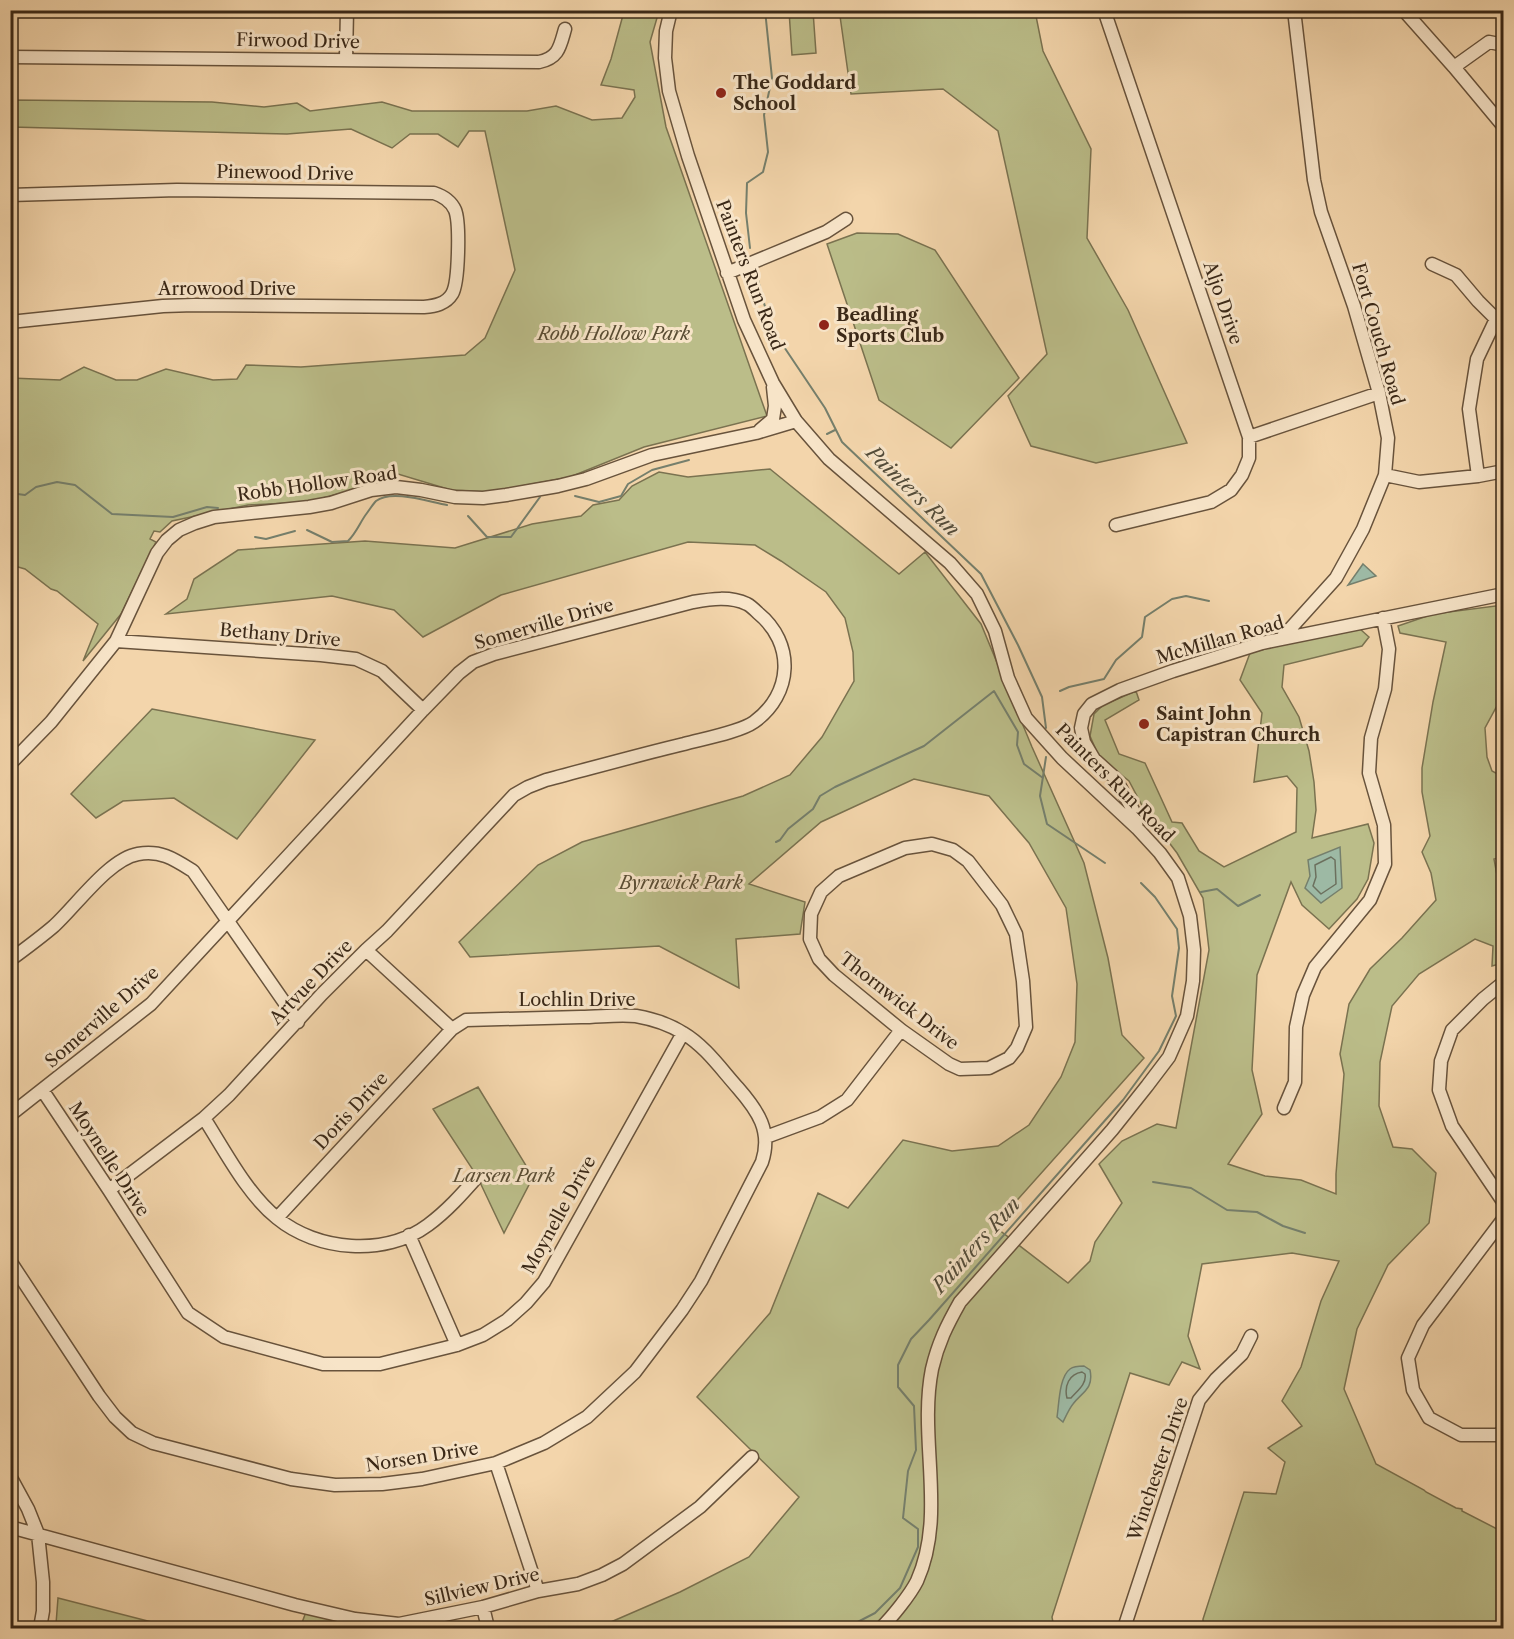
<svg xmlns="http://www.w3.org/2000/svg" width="1514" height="1639" font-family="'Libre Caslon Text',serif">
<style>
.green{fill:#bbbd89;stroke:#7a7250;stroke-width:1.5}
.water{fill:#9db9a4;stroke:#757f6c;stroke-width:1.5}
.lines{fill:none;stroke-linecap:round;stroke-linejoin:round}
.shore{stroke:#6c705e;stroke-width:1.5}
.stream{stroke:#757f6c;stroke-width:2}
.minor-casing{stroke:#68533c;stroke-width:15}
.minor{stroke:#f7e4c8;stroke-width:12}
.poi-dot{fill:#8f2418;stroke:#f7e4c8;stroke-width:2}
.labels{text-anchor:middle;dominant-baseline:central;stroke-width:6;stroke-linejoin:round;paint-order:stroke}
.street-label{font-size:18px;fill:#3a2817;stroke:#f7e4c8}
.poi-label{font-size:18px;font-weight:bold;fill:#3a2817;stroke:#f7e4c8;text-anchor:start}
.park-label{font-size:18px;font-style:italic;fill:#5a4d34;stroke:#f7e4c8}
.water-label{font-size:20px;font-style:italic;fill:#534c3a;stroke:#f7e4c8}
</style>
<rect width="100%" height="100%" fill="#f3d5ab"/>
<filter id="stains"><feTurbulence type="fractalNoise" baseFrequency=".00333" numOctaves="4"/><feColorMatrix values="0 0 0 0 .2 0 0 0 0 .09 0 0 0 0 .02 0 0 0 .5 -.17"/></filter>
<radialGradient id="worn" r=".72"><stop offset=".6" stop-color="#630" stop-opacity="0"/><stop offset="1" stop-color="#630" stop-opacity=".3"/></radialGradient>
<path class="green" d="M 621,11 L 659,11 L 650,42 L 666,127 L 767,416 L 644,447 L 570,477 L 489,492 L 451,490 L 398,474 L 373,479 L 354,490 L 307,502 L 248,505 L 172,521 L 160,532 L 154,531 L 150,539 L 156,542 L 121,614 L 83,661 L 98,624 L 57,591 L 51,589 L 25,569 L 11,565 L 11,378 L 60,380 L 84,367 L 116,380 L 137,380 L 166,369 L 213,380 L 237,379 L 246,365 L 301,367 L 465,355 L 485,338 L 515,270 L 485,131 L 469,131 L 458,147 L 438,134 L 410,134 L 392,148 L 351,129 L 287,134 L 11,127 L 11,100 L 212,102 L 264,107 L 297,103 L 310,111 L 382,102 L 412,111 L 527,111 L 556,106 L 592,120 L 622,118 L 635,97 L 634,90 L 601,85 L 611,59 L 623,15 Z
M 789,11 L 813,11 L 816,53 L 792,55 Z
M 884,11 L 1035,11 L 1043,51 L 1091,149 L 1087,238 L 1128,310 L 1187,443 L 1096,463 L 1031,446 L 1008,396 L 1047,354 L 998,131 L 943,89 L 851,94 L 840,16 Z
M 857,233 L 898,234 L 935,250 L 1019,378 L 951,448 L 879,400 L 827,244 Z
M 770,469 L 899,574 L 925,552 L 981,624 L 1032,747 L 1084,863 L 1108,958 L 1122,1035 L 1144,1058 L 994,1226 L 1068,1283 L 1090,1261 L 1095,1242 L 1122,1203 L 1099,1164 L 1122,1141 L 1157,1124 L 1176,1128 L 1209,950 L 1203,898 L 1177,853 L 1145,811 L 1129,781 L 1099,757 L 1090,736 L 1094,714 L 1103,705 L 1136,691 L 1139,700 L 1105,720 L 1119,754 L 1145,763 L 1172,822 L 1182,823 L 1199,851 L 1224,867 L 1296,832 L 1297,788 L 1287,776 L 1254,782 L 1262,713 L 1240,680 L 1250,653 L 1291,642 L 1360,629 L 1369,637 L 1362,646 L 1284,665 L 1282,687 L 1299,717 L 1309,751 L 1314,782 L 1316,810 L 1312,838 L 1368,824 L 1374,843 L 1368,879 L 1357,899 L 1329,929 L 1302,905 L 1291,882 L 1257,975 L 1252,1070 L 1262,1114 L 1228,1164 L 1265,1176 L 1301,1180 L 1336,1194 L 1336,1174 L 1344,1074 L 1340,1054 L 1349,1004 L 1370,969 L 1402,938 L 1436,900 L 1431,873 L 1422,852 L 1430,836 L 1422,792 L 1422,768 L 1433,702 L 1446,642 L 1400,633 L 1398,626 L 1433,614 L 1503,605 L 1504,665 L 1499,702 L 1485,728 L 1487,757 L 1492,771 L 1503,777 L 1503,857 L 1494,859 L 1499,886 L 1503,891 L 1503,963 L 1492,966 L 1493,946 L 1475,939 L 1419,974 L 1392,1006 L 1380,1062 L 1379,1106 L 1393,1147 L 1412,1149 L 1436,1173 L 1429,1223 L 1388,1265 L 1357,1329 L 1344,1389 L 1376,1464 L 1424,1490 L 1426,1492 L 1456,1508 L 1462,1509 L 1462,1511 L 1503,1532 L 1503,1628 L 1203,1628 L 1203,1619 L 1244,1492 L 1276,1494 L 1285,1462 L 1268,1448 L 1302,1426 L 1282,1401 L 1301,1367 L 1321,1301 L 1339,1261 L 1292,1253 L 1202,1264 L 1188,1336 L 1200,1369 L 1182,1362 L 1169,1385 L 1130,1373 L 1052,1617 L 1054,1628 L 597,1628 L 680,1592 L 749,1557 L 799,1497 L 697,1397 L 770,1313 L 818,1193 L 848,1208 L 903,1140 L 952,1151 L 998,1146 L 1029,1125 L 1061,1077 L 1075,1042 L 1077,984 L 1066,908 L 1029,843 L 989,796 L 914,779 L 821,822 L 749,884 L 805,902 L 800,934 L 736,939 L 739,988 L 659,946 L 470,957 L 459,942 L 538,865 L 582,842 L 743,796 L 790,775 L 822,737 L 854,681 L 853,652 L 845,618 L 826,592 L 781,561 L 755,545 L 688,542 L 501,595 L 423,637 L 394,610 L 332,596 L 166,614 L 187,599 L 194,579 L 238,550 L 365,541 L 455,548 L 532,524 L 581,516 L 593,505 L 619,500 L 632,486 L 659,472 L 688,477 Z
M 152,709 L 315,740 L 237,839 L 174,798 L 123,801 L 96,818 L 71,794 Z
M 478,1087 L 533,1177 L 504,1233 L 477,1176 L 433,1109 Z
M 58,1598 L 175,1628 L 65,1628 L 56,1624 Z
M 306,1612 L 336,1619 L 333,1628 L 300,1628 Z"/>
<path class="water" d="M 1363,564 L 1376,576 L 1348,585 Z
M 1340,847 L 1342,888 L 1321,903 L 1305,888 L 1310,876 L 1308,860 Z
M 1084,1366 L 1090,1370 C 1094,1389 1082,1392 1073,1404 C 1069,1409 1066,1416 1063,1422 L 1057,1417 C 1059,1405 1059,1377 1070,1369 C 1074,1366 1079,1366 1084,1366 Z"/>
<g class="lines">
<path class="shore" d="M 1331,857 L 1335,860 L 1336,884 L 1321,894 L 1313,886 L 1316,877 L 1315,865 Z
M 1082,1372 L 1085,1374 C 1087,1384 1077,1391 1071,1398 L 1067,1398 C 1064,1386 1069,1374 1082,1372 Z"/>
<path class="stream" d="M 750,248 L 746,213 L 747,183 L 763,172 L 768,152 L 764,115 L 772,78 L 765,10
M 757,276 L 770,326 L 825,408 L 842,442 L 981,574 L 1018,645 L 1042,697 L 1046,728
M 827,434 L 835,430
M 10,493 L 25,495 L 36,487 L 57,482 L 75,485 L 112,514 L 173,517 L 207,507 L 218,508
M 575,496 L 599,502 L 621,496 L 628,484 L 652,470 L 689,460
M 468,516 L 487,537 L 511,537 L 540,497
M 307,530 L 332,542 L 348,541 C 357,532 360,522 367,513 C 370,509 373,504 376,501 C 392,489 429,502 447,505
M 255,537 L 266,539 L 295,531
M 1060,691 L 1069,687 L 1104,679 L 1116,660 L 1142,637 L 1145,617 L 1172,599 L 1186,596 L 1209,601
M 1046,757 L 1040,796 L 1047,824 L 1105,863
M 776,842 L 780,840 L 788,829 L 813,809 L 820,796 L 835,787 L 924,746 L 994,691 L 1018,732 L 1017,745 L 1024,764 L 1043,778
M 1201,892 L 1217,889 L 1238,906 L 1260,895
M 1153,1182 L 1191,1188 L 1227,1210 L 1257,1212 L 1283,1226 L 1305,1233
M 846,1628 L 875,1613 L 900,1588 L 918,1547 L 918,1529 L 903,1518 L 908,1471 L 916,1450 L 914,1406 L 898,1387 L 898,1365 L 911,1339 L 929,1320 L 1123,1100 L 1159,1051 L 1176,1016 L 1172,996 L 1179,948 L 1177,929 L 1155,897 L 1141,883"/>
<defs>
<path id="minor" d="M 671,10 L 666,31 L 665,58 L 669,91 L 688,156 L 744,320 L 773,383 L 796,421 L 829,459 L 950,563 L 977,594 L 995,631 L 1008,678 L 1026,718 L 1062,758 L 1137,828 L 1160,853 L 1178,878 L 1190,916 L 1194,950 L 1193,981 L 1187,1016 L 1169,1057 L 1147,1086 L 1112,1130 L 960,1302 C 947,1325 938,1343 932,1369 C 918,1439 947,1514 917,1581 C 910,1595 892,1617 881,1628
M 1104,10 L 1249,437 L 1249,458 L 1242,475 L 1231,490 L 1211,502 L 1116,525
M 1406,10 L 1407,14 L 1454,67 L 1504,127
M 10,57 L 539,62 C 559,58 560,46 565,29
M 346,59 L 347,10
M 1454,67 L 1489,42 L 1504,45
M 10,195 L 177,190 L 434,193 C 443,196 451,201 455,210 C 460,222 459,283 452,294 C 446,304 435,306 424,307 L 194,305 L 163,306 L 10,322
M 1432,264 L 1456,275 L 1478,301 L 1496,319
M 727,273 L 826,232 L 846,219
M 760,430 L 773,419 L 775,406 L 773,387
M 1249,437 L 1379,393
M 1385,475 L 1419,482 L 1478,476 L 1504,471
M 1478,476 L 1469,409 L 1477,359 L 1496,319 L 1504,311
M 1281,639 L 1336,578 L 1363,529 L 1385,475 L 1388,438 L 1379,393 L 1354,306 L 1321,212 L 1314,180 L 1294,10
M 116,641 L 321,655 L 356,659 L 382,671 L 423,710
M 10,764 L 51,722 L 116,641 L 157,553 L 167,540 L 179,530 L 195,523 L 214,517 L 309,507 L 331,503 L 371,490 L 396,487 L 421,490 L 455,497 L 483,498 L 506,495 L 558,486 L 586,479 L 652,455 L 756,433 L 796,421
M 1137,828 L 1133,810 L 1115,778 L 1094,759 L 1084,742 L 1081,728 L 1084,714 L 1092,704 L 1120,690 L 1173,671 L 1262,643 L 1504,594
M 932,844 L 953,850 L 968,861 L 1002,905 L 1016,934 L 1023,981 L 1026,1027 L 1017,1048 L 1009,1058 L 989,1068 L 960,1069 L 949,1064 L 901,1030 L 834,975 L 819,959 L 810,939 L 811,914 L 821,892 L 839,876 L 905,848 Z
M 10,960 C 25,949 40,938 54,926 C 76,906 109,859 138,854 C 161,850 174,859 193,871 L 298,1022
M 1504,982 L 1483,999 L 1452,1030 L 1441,1061 L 1439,1090 L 1452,1126 L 1504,1203
M 43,1091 L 109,1190 L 188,1313 L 224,1337 L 323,1364 L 380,1364 L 457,1345 L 483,1335 L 507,1320 L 526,1303 L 544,1282 L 683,1033
M 1284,1108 L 1295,1082 L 1296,1027 L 1303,995 L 1315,967 L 1370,900 L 1385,864 L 1384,825 L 1369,773 L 1371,738 L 1385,689 L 1389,649 L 1383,618
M 10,1115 L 151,1004 L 423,710 L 459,673 L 473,662 L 494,654 L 693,602 C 711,599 730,596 747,604 C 751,606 755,610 758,613 C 795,643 793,694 754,722 C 740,732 702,739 684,744 C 638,755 592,768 546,780 L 528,787 L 514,795 L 387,931 L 366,950 L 322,994 L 229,1095 L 204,1118 L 109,1190
M 204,1118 C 225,1151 247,1194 277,1218 C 317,1251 385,1257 428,1225 C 447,1211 462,1194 477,1177
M 766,1137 L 820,1117 L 847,1100 L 901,1030
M 277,1218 L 452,1029
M 1504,1218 L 1423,1325 L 1408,1358 L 1413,1390 L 1429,1418 L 1461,1435 L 1497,1435 L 1504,1431
M 409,1235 L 457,1345
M 10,1261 L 99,1396 L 115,1417 L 132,1433 L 153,1443 L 291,1479 L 335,1485 L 382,1484 L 422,1479 L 496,1463 L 544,1443 L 587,1417 L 635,1372 L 682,1310 L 701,1281 L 762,1162 C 772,1131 758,1111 738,1088 C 721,1069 705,1046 683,1033 C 669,1024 653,1019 636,1016 C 618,1014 599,1017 581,1017 C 543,1018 505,1019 466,1020 L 452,1029 L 366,950
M 496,1463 L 538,1591
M 10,1476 L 28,1509 L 38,1534 L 43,1582 L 43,1611 L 40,1628
M 10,1527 L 295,1605 L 355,1619 L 399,1624 L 483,1607 L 538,1591 L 578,1584 L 602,1575 L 623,1564 L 700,1507 L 752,1457
M 483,1607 L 488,1628
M 1124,1628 L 1199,1400 L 1216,1379 L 1242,1354 L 1251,1336"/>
</defs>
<use href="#minor" class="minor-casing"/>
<use href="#minor" class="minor"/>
</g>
<g class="poi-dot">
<circle cx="721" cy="93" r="6"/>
<circle cx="824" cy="325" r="6"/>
<circle cx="1144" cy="724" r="6"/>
</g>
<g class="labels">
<g class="street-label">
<text transform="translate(298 41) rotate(1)">Firwood Drive</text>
<text transform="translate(285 173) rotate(1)">Pinewood Drive</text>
<text transform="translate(750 275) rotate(69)">Painters Run Road</text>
<text x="227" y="289">Arrowood Drive</text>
<text transform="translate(1223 303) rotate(71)">Aljo Drive</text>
<text transform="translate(1378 334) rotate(74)">Fort Couch Road</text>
<text transform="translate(317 484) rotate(-8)">Robb Hollow Road</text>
<text transform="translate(544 624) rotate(-16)">Somerville Drive</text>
<text transform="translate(280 635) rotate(5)">Bethany Drive</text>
<text transform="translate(1220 640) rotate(-16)">McMillan Road</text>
<text transform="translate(1115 783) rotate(45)">Painters Run Road</text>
<text transform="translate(311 982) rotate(-46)">Artvue Drive</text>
<text x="577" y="1000">Lochlin Drive</text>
<text transform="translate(899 1001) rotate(38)">Thornwick Drive</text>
<text transform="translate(102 1017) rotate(-41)">Somerville Drive</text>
<text transform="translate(351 1111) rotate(-47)">Doris Drive</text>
<text transform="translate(109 1159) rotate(57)">Moynelle Drive</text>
<text transform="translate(559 1215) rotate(-61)">Moynelle Drive</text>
<text transform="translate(422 1457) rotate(-9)">Norsen Drive</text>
<text transform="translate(1158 1469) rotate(-71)">Winchester Drive</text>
<text transform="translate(482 1587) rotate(-13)">Sillview Drive</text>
</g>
<g class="poi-label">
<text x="733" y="83">The Goddard<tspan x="733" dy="21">School</tspan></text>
<text x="836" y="315">Beadling<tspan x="836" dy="21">Sports Club</tspan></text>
<text x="1156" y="714">Saint John<tspan x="1156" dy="21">Capistran Church</tspan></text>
</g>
<g class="park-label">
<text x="614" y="334">Robb Hollow Park</text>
<text x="681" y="883">Byrnwick Park</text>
<text x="504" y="1176">Larsen Park</text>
</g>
<g class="water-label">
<text transform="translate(913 491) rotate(44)">Painters Run</text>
<text transform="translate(976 1245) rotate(-48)">Painters Run</text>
</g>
</g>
<rect width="1514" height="1639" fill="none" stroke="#f3d5ab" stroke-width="36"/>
<rect x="12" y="12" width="1490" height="1615" fill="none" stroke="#3a2817" stroke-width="3"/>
<rect x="18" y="18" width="1478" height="1603" fill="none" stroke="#3a2817" stroke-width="1.5"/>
<rect width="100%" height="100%" filter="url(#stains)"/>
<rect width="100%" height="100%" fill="url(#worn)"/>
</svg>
